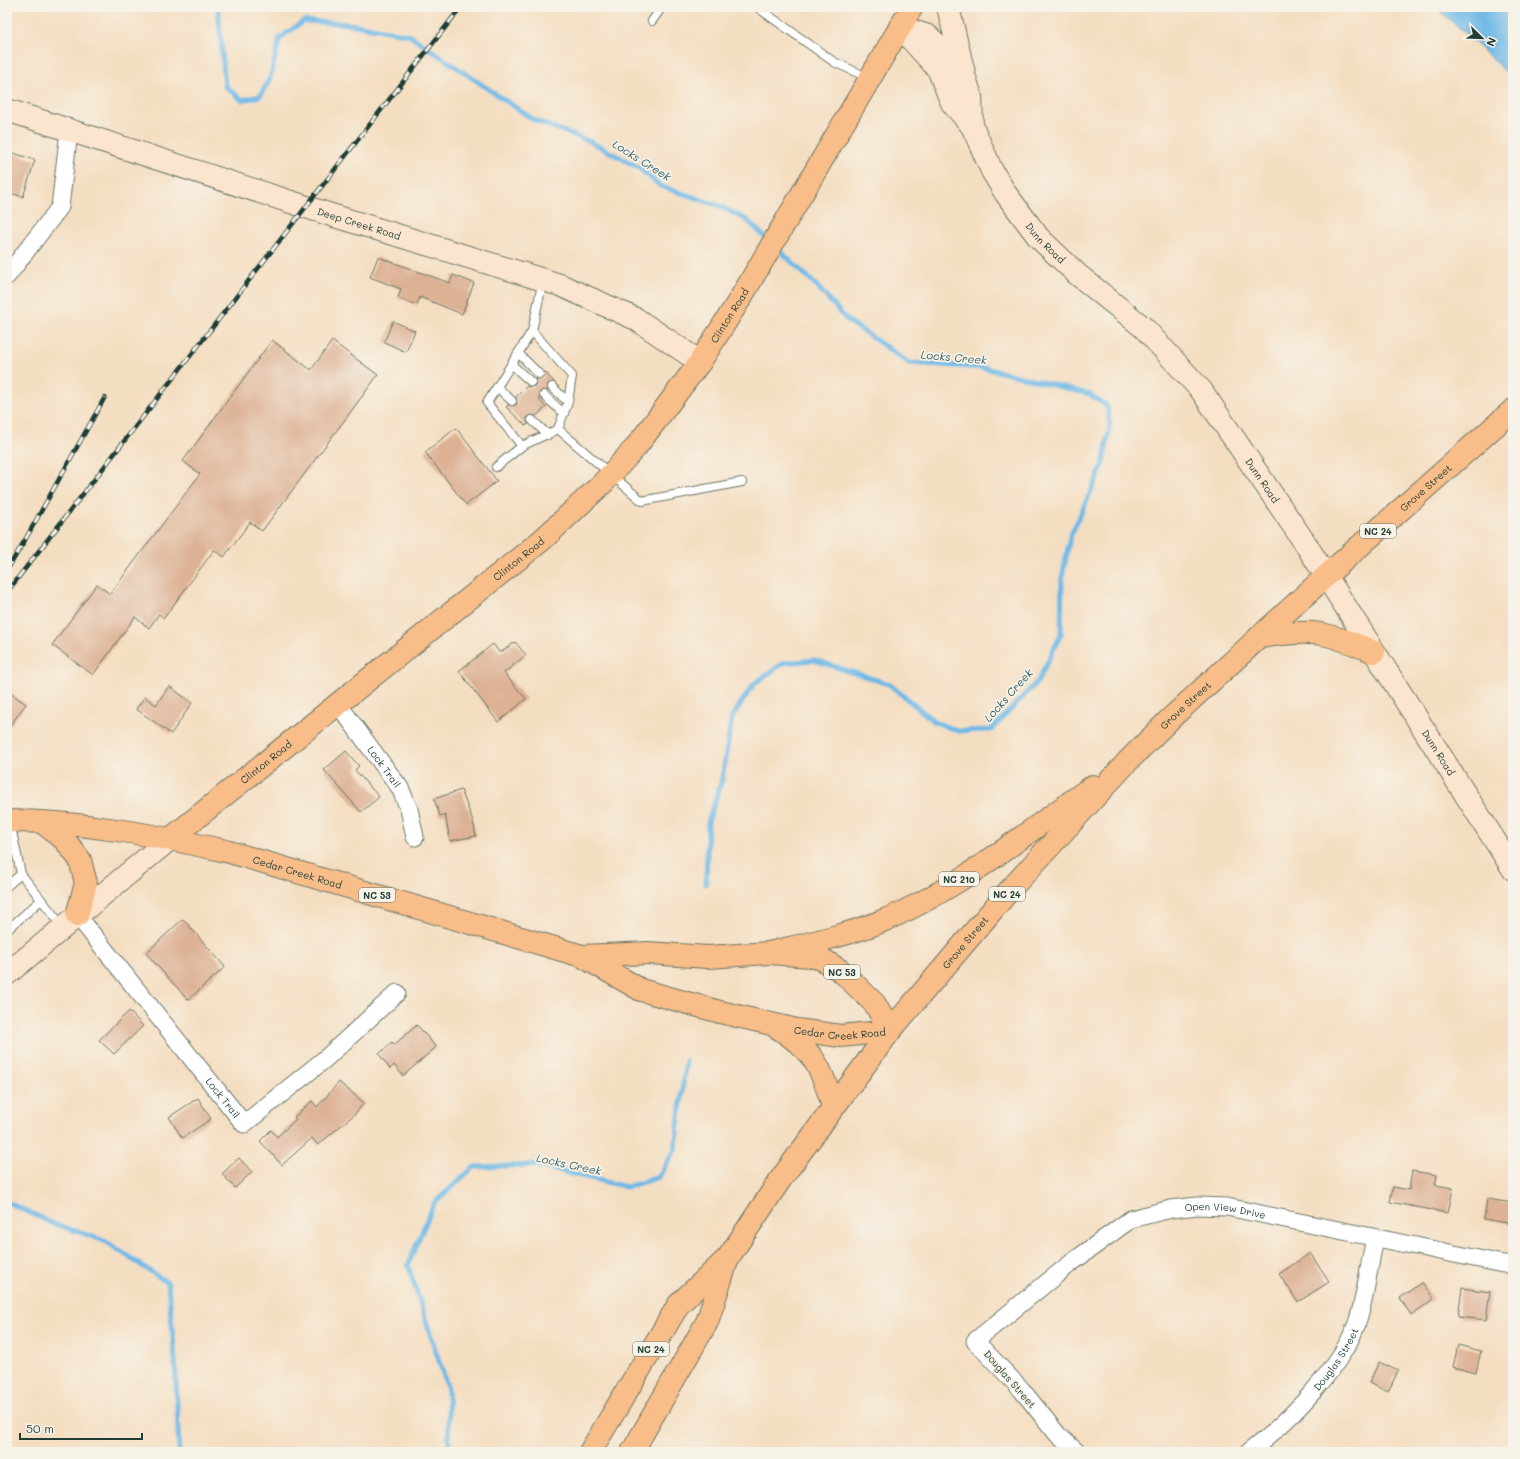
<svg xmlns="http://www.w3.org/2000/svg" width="1520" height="1459" font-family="Mali,sans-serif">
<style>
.water{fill:#6fb9e7;stroke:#477b8e}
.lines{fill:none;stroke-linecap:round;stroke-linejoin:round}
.stream{stroke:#6fb9e7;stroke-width:5}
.building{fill:#ddb194}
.lane-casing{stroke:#6a7565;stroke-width:10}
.street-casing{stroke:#6a7565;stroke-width:19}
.secondary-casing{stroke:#6a7565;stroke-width:24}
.primary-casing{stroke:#6a7565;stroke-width:24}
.highway-casing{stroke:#6a7565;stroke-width:24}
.lane{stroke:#fff;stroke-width:8}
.street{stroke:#fff;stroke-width:17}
.secondary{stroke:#fce5cf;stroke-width:22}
.primary{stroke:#f8bd88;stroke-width:22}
.highway{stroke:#f8bd88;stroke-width:22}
.rail-casing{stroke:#1f3d34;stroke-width:4.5}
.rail{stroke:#f7f3e8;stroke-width:3;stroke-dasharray:9;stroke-linecap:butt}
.labels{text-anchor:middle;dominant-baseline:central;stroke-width:3.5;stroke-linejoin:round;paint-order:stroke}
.shield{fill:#f7f3e8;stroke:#60746a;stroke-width:1}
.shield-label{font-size:9px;font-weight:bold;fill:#1f3d34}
.street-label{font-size:10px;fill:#1f3d34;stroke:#f7f3e8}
.water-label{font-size:11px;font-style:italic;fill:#335c61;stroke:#f7f3e8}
</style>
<rect width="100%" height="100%" fill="#f7f3e8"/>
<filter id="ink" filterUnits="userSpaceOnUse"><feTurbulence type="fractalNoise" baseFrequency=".025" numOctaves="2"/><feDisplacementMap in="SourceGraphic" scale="8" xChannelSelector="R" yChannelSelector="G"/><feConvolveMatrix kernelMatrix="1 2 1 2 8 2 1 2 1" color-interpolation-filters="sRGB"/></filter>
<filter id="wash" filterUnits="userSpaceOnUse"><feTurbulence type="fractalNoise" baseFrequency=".012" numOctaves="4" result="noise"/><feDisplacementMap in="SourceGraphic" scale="16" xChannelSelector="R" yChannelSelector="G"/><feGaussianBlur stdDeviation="0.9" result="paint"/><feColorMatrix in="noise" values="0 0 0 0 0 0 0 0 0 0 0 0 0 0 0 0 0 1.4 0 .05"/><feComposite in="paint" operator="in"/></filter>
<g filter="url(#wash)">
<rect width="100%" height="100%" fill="#f4dec1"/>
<path class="water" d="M 1435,7 L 1513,7 L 1513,79 L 1464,32 Z"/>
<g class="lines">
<path class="stream" d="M 218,7 L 225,86 L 242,100 L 260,96 L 270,78 L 280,38 L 304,21 L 350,24 L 409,35 L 534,120 L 591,142 L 638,167 L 660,186 L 720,206 L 747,220 L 768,240
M 706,884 L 708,822 L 722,779 L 732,717 L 754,684 L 783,663 L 814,660 L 889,684 L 935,722 L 958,731 L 991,730 L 1038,681 L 1061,634 L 1062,578 L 1070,537 L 1103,465 L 1110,425 L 1107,406 L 1089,394 L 985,368 L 909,363 L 847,320 L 815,284 L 777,248
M 7,1202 L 52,1223 L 105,1241 L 168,1283 L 175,1358 L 179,1452
M 449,1452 L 448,1389 L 408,1265 L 434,1203 L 474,1167 L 535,1165 L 627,1187 L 659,1177 L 675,1149 L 686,1061"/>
</g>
<g id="blocks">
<path class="building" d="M 7,151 L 35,160 L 23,197 L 7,192 Z
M 378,257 L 450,283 L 453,275 L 474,283 L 462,314 L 420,297 L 417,305 L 398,298 L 401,289 L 370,277 Z
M 393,321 L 415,331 L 406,352 L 384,342 Z
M 272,340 L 311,370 L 332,341 L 378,375 L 262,531 L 250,522 L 224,557 L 214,550 L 164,618 L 159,614 L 149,628 L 135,617 L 93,675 L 52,645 L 97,584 L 110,594 L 200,474 L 183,461 Z
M 544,371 L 554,382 L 548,384 L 548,391 L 543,390 L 540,392 L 539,400 L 546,407 L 536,416 L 533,415 L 528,416 L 527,419 L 528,424 L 526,426 L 506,407 L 508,405 L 516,405 L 517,402 L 516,397 L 527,386 L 530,387 L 535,386 L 536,383 L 535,378 L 543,378 Z
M 456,428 L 497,481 L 466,505 L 425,452 Z
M 515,642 L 526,655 L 504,673 L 526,699 L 498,722 L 459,671 L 493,644 L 500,653 Z
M 169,686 L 192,703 L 171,734 L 136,709 L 145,697 L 156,705 Z
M 7,691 L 26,704 L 7,730 Z
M 346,751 L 359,766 L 355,770 L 379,797 L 361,812 L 324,770 Z
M 461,790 L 473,821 L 476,836 L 450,841 L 445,814 L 440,816 L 434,799 Z
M 183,919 L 225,967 L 188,1000 L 146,953 Z
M 129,1011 L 143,1026 L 114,1054 L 99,1040 Z
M 417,1025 L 436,1047 L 403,1076 L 394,1065 L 390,1069 L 379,1054 L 392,1042 L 394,1045 Z
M 339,1082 L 364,1103 L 355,1114 L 318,1145 L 312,1138 L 282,1165 L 260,1141 L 271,1130 L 277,1137 L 296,1119 L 294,1117 L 312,1101 L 317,1107 Z
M 198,1098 L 211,1119 L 182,1138 L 169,1117 Z
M 239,1158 L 252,1172 L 235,1188 L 222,1174 Z
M 1412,1171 L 1437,1175 L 1435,1185 L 1453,1188 L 1448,1213 L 1390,1202 L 1393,1187 L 1409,1190 Z
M 1487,1199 L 1513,1203 L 1513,1224 L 1484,1219 Z
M 1310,1253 L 1329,1282 L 1298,1302 L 1279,1274 Z
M 1422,1282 L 1434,1299 L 1411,1315 L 1400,1298 Z
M 1462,1288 L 1490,1292 L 1486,1320 L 1458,1317 Z
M 1458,1345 L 1481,1351 L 1476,1373 L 1453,1367 Z
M 1379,1362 L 1398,1371 L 1388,1392 L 1369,1383 Z"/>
</g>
</g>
<g filter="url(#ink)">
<use href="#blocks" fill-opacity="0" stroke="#6a7565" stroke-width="1"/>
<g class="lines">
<defs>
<path id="lane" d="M 757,7 L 834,62 L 869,78
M 652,21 L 662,7
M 543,280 L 532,331 L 572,376 L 568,402 L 558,429 L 642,501 L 742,482
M 532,331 L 487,403 L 522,446 L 558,429
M 518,353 L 539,374
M 511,364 L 531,382
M 497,387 L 512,401
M 552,387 L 568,402
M 544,395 L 564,414
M 532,420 L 548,435
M 496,467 L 522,446
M 21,874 L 63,927
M 7,886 L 21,874 L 10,822
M 7,930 L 41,900"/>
<g id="street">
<path d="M 7,276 L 60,207 L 69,131"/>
<path id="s1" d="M 338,704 L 400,788 L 409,809 L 415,837"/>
<path id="s2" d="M 77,915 L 244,1124 L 325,1059 L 397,993"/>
<path id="s3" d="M 1077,1452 L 1058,1435 L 1021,1389 L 975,1341 L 1071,1263 L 1131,1219 L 1171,1209 L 1197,1206 L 1227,1207 L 1503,1264 L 1513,1264"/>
<path id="s4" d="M 1249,1452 C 1288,1422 1345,1365 1359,1317 C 1366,1292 1369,1265 1375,1239"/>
</g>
<g id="secondary">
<path d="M 948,7 L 964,73"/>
<path id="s5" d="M 900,27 L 938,69 L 952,103 L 972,126 L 992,171 L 1006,194 L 1039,238 L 1077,274 L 1144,328 L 1201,390 L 1303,540 L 1513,869"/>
<path d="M 900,27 L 928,36 L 945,52 L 965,78 L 971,96 L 972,126"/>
<path id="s6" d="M 7,110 L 328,214 L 560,285 L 636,319 L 700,362"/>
<path d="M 7,974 L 170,839"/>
</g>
<g id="primary">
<path id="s7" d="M 7,821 C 80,821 154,835 226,851 L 582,956 L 641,990 L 720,1012 L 797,1030 L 841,1036 L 890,1031 L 875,1004 L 841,971 L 822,959 L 811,956 L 769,953 L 708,957 L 648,953 L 582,956"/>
<path d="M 42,822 L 65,840 L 80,860 L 86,883 L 77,915"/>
<path id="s8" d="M 170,839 L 542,540 L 603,483 L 636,447 L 700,362 L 740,299 L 912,7"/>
</g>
<g id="highway">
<path d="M 1259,637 C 1280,634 1301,631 1321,634 C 1339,637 1357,645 1374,652"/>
<path d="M 769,953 C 806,944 844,936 880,922 C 957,891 1025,833 1093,786"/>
<path d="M 775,1026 C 813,1050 820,1064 833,1106"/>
<path id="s9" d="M 590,1452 L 679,1304 L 728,1258 L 780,1180 L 890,1031 L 1007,893 L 1128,761 L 1170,719 L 1326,576 L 1513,410"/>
<path d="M 632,1452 L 707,1322 L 727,1261"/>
</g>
</defs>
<use href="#lane" class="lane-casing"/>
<use href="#street" class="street-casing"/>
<use href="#secondary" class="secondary-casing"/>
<use href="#primary" class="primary-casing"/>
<use href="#highway" class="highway-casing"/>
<use href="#lane" class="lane"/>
<use href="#street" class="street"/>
<use href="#secondary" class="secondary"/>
<use href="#primary" class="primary"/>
<use href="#highway" class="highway"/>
<defs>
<path id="rail" d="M 7,570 L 25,540 L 105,397
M 7,592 L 461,7"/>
</defs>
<use href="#rail" class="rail-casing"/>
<use href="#rail" class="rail"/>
</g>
</g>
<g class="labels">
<g class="shield">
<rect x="1360" y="524" width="36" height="14" rx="3"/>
<rect x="939" y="872" width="40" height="14" rx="3"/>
<rect x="989" y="887" width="36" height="14" rx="3"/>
<rect x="359" y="888" width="36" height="14" rx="3"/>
<rect x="824" y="965" width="36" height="14" rx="3"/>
<rect x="633" y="1342" width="36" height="14" rx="3"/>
</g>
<g class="shield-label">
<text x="1378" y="531">NC 24</text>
<text x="959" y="879">NC 210</text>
<text x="1007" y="894">NC 24</text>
<text x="377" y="895">NC 53</text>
<text x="842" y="972">NC 53</text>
<text x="651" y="1349">NC 24</text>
</g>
<g class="street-label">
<text stroke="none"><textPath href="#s6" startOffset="370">Deep Creek Road</textPath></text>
<text stroke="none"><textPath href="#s5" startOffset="263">Dunn Road</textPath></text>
<text stroke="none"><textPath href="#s8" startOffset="771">Clinton Road</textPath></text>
<text stroke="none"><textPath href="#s5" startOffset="587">Dunn Road</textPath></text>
<text stroke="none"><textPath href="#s9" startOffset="1283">Grove Street</textPath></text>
<text stroke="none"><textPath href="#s8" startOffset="447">Clinton Road</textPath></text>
<text stroke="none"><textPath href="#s9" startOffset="959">Grove Street</textPath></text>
<text stroke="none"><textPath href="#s5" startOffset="911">Dunn Road</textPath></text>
<text stroke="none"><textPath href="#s8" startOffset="123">Clinton Road</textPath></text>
<text stroke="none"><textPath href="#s1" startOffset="78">Lock Trail</textPath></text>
<text stroke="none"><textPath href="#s7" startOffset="296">Cedar Creek Road</textPath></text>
<text stroke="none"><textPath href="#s9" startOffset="635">Grove Street</textPath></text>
<text stroke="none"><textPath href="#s7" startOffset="865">Cedar Creek Road</textPath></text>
<text stroke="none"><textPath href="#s2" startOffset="234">Lock Trail</textPath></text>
<text stroke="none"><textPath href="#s3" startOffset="445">Open View Drive</textPath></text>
<text stroke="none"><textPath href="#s4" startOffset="128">Douglas Street</textPath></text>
<text transform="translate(1010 1379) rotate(49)">Douglas Street</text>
</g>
<g class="water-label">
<text transform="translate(642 160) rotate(32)">Locks Creek</text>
<text transform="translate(954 357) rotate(5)">Locks Creek</text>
<text transform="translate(1008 695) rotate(-48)">Locks Creek</text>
<text transform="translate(569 1164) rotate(12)">Locks Creek</text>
</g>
</g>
<rect width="1520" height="1459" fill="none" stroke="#f7f3e8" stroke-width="24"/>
<g transform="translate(1482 38) rotate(113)" stroke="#f7f3e8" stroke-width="3" paint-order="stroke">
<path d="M0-3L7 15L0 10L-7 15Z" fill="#1f3d34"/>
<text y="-6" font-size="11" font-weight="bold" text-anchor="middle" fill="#1f3d34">N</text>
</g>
<path d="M20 1433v6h122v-6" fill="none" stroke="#1f3d34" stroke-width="2"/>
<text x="26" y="1433" font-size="12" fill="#1f3d34" stroke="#f7f3e8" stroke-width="3" paint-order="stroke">50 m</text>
</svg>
